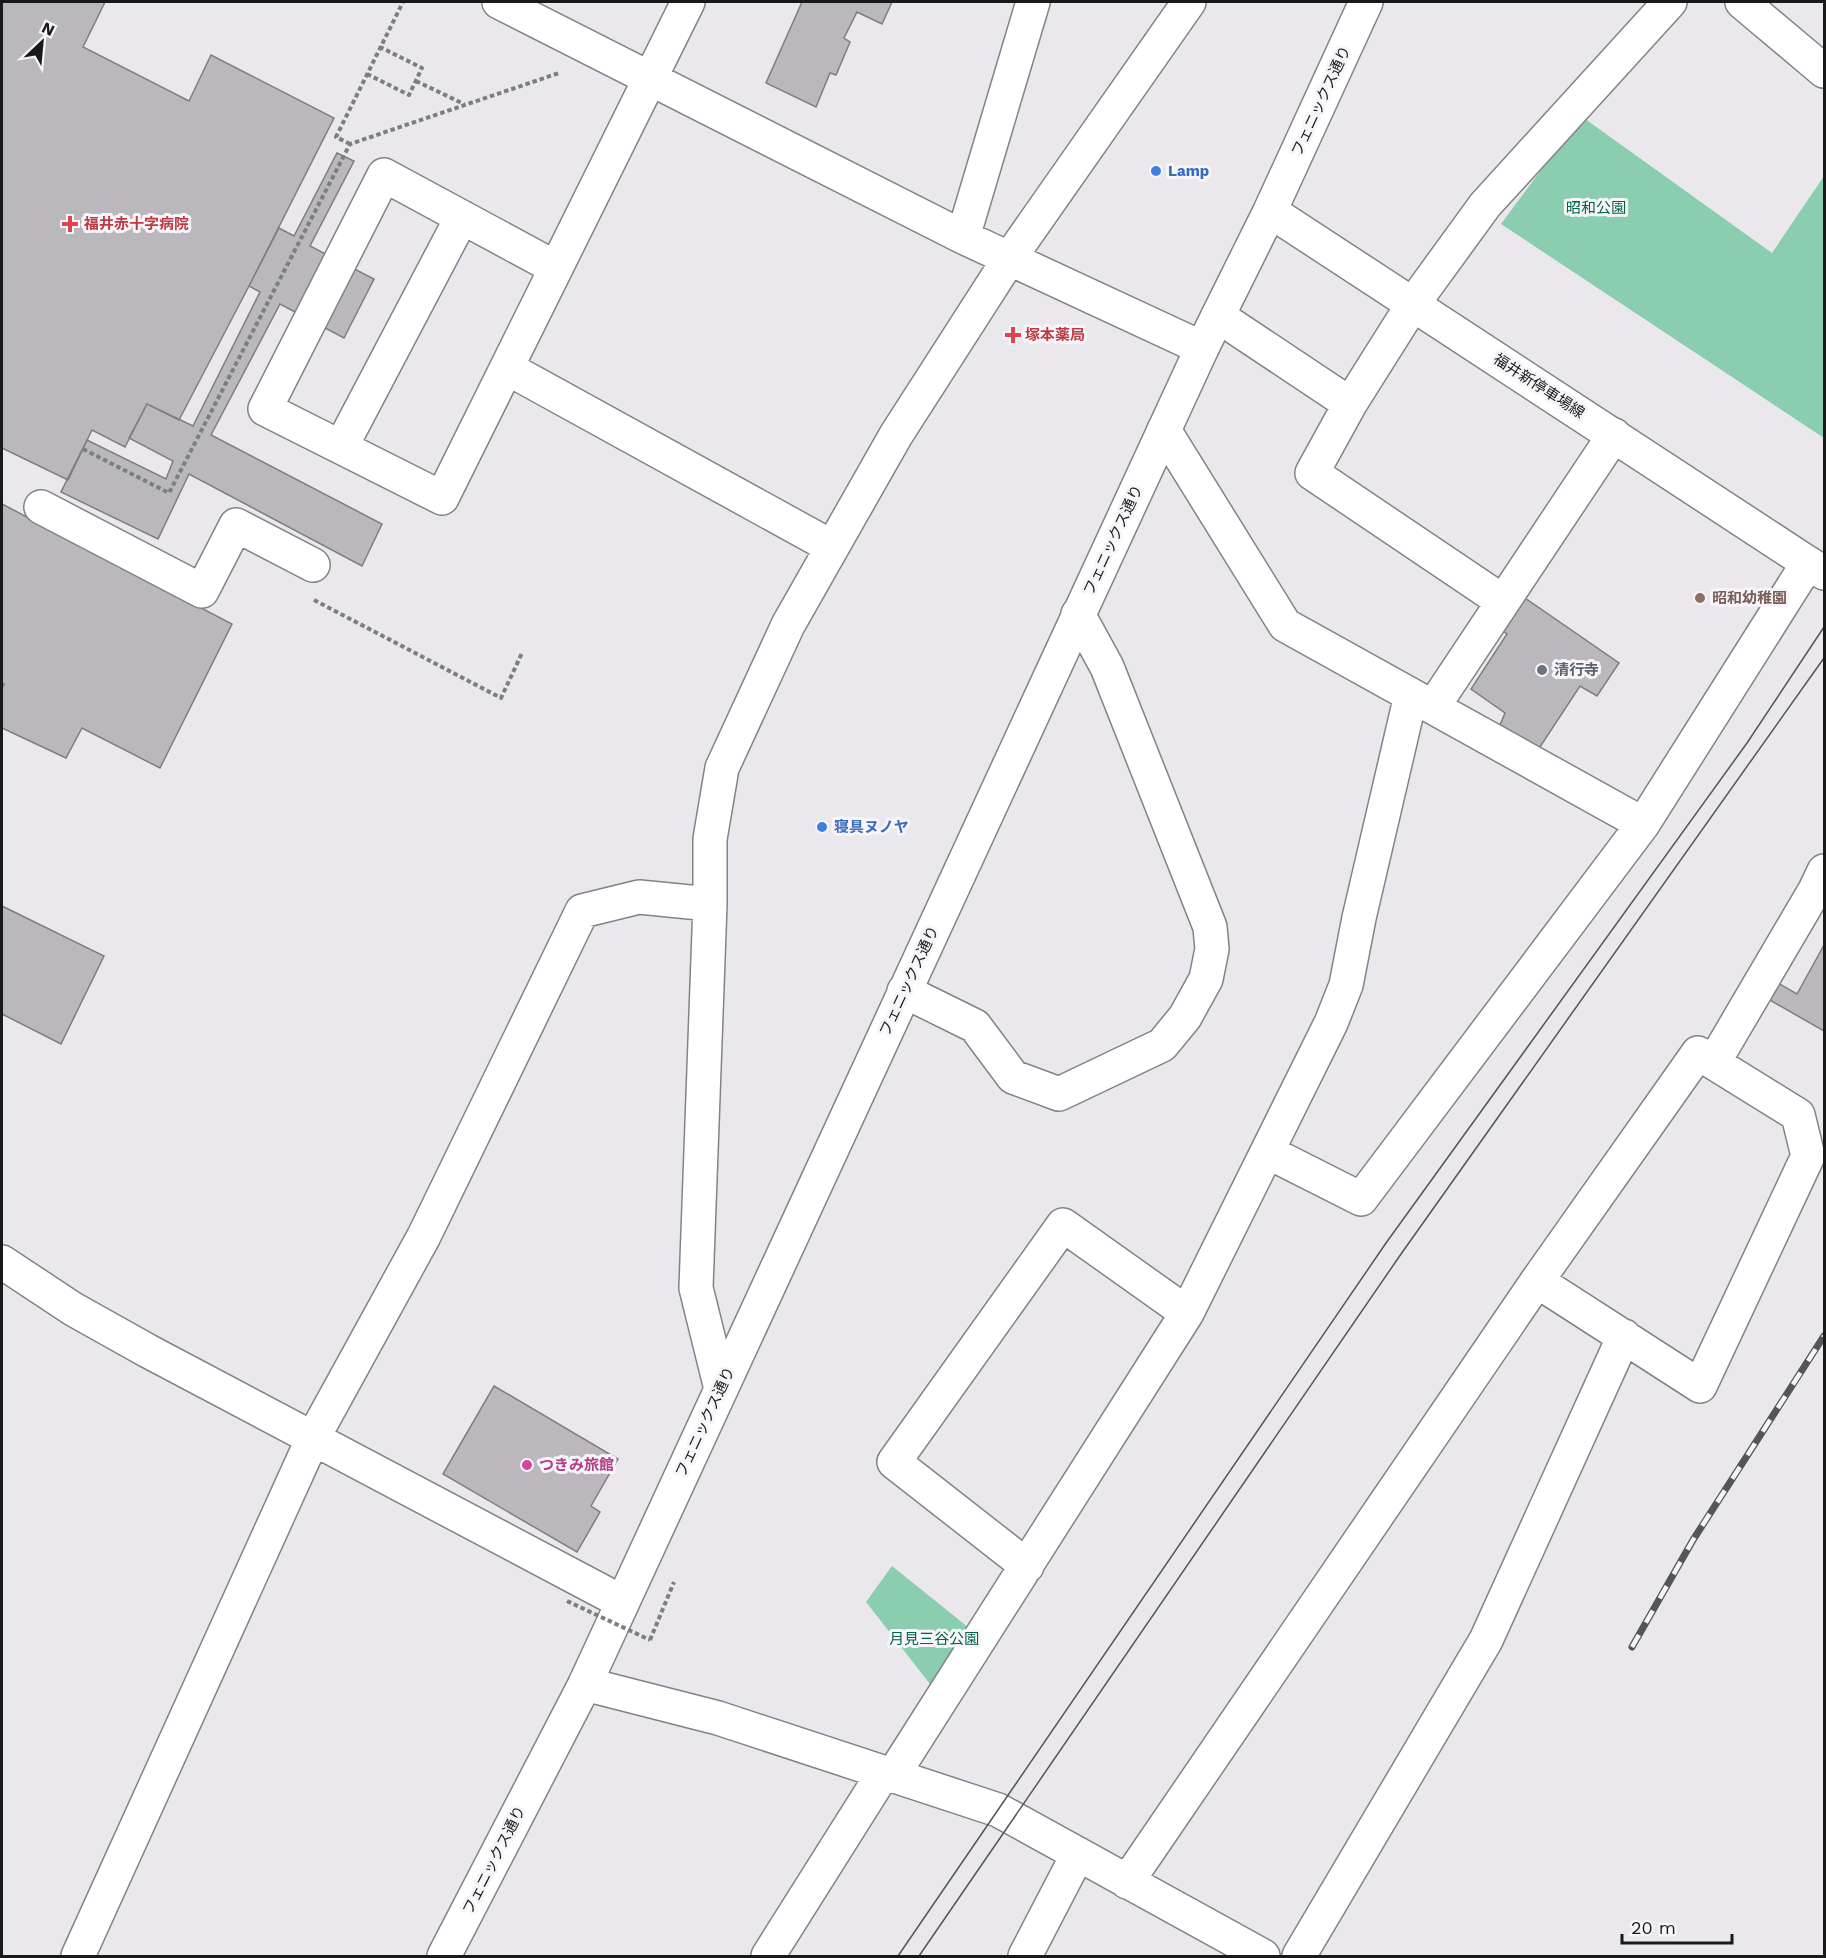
<svg xmlns="http://www.w3.org/2000/svg" width="1826" height="1958" font-family="'Work Sans','Noto Sans JP',sans-serif">
<style>
.green{fill:#8bcdaf}
.building{fill:#bab8bc;stroke:#7f7d80;stroke-width:1.5}
.lines{fill:none;stroke-linecap:round;stroke-linejoin:round}
.minor-casing{stroke:#848286;stroke-width:36}
.major-casing{stroke:#848286;stroke-width:36}
.path{stroke:#7e7d80;stroke-width:4;stroke-dasharray:4.5 3;stroke-linecap:butt}
.minor{stroke:#fff;stroke-width:33}
.major{stroke:#fff;stroke-width:33}
.tram{stroke:#555456;stroke-width:1.5}
.rail-casing{stroke:#555456;stroke-width:7}
.rail{stroke:#f7f5f9;stroke-width:4.5;stroke-dasharray:14;stroke-linecap:butt}
.path-bridge{stroke:#7e7d80;stroke-width:4;stroke-dasharray:4.5 3;stroke-linecap:butt}
.shop-dot{fill:#3f7fe0;stroke:#f7f5f9;stroke-width:2}
.health-dot{fill:#e0444e;stroke:#f7f5f9;stroke-width:2}
.education-dot{fill:#8d6e63;stroke:#f7f5f9;stroke-width:2}
.worship-dot{fill:#6b7280;stroke:#f7f5f9;stroke-width:2}
.hotel-dot{fill:#d1479c;stroke:#f7f5f9;stroke-width:2}
.labels{text-anchor:middle;dominant-baseline:central;stroke-width:6;stroke-linejoin:round;paint-order:stroke}
.street-label{font-size:15px;fill:#19191a;stroke:#f7f5f9}
.shop-label{font-size:15px;font-weight:bold;fill:#366cbe;stroke:#f7f5f9;text-anchor:start}
.park-label{font-size:15px;fill:#036446;stroke:#f7f5f9}
.health-label{font-size:15px;font-weight:bold;fill:#be3a42;stroke:#f7f5f9;text-anchor:start}
.education-label{font-size:15px;font-weight:bold;fill:#785e54;stroke:#f7f5f9;text-anchor:start}
.worship-label{font-size:15px;font-weight:bold;fill:#5b616d;stroke:#f7f5f9;text-anchor:start}
.hotel-label{font-size:15px;font-weight:bold;fill:#b23c85;stroke:#f7f5f9;text-anchor:start}
</style>
<rect width="100%" height="100%" fill="#eae8ec"/>
<path class="green" d="M 1581,116 L 1772,253 L 1824,176 L 1824,438 L 1501,224 Z
M 892,1566 L 974,1632 L 937,1693 L 866,1602 Z"/>
<path class="building" d="M 2,2 L 105,2 L 83,47 L 189,101 L 211,55 L 334,118 L 249,286 L 179,420 L 147,404 L 125,447 L 92,430 L 68,480 L 2,448 Z
M 802,2 L 892,2 L 882,24 L 857,12 L 844,38 L 850,42 L 836,75 L 830,73 L 816,107 L 766,83 Z
M 337,153 L 354,161 L 310,246 L 374,279 L 344,338 L 280,304 L 211,435 L 382,524 L 362,566 L 189,474 L 158,539 L 61,492 L 87,440 L 166,479 L 173,461 L 129,438 L 147,404 L 193,426 L 260,292 L 249,286 L 279,228 L 294,236 Z
M 2,504 L 232,624 L 160,768 L 82,728 L 66,758 L 2,728 L 2,689 L 4,684 L 2,683 Z
M 1522,596 L 1619,663 L 1597,696 L 1580,686 L 1538,750 L 1500,725 L 1505,713 L 1471,689 L 1507,634 L 1500,629 Z
M 2,906 L 104,956 L 61,1044 L 2,1014 Z
M 1824,945 L 1824,1031 L 1768,999 L 1778,983 L 1797,994 Z
M 494,1386 L 618,1459 L 591,1506 L 600,1512 L 577,1552 L 443,1474 Z"/>
<g class="lines">
<defs>
<path id="minor" d="M 499,2 L 963,237 L 1202,348
M 1742,2 L 1824,71
M 963,237 L 1033,2
M 556,268 L 384,175 L 265,409 L 442,498 L 688,2
M 1218,316 L 1350,404
M 507,368 L 832,547
M 1164,430 L 1285,625 L 1643,824
M 341,447 L 462,217
M 41,507 L 202,591 L 236,525 L 313,565
M 1502,601 L 1312,473 L 1350,404 L 1413,304 L 1485,205 L 1670,2
M 1433,707 L 1614,435
M 904,991 L 975,1026 L 1013,1077 L 1059,1094 L 1162,1045 L 1185,1017 L 1206,979 L 1212,949 L 1210,927 L 1107,667 L 1078,614
M 1714,1062 L 1815,890 L 1824,871
M 1268,1152 L 1361,1199 L 1643,824 L 1808,563 L 1824,573
M 2,1262 L 73,1309 L 148,1351 L 622,1602
M 721,1389 L 696,1288 L 710,904 L 710,839 L 722,768 L 788,625 L 896,435 L 1009,259 L 1189,2
M 1027,1566 L 894,1462 L 1063,1225 L 1187,1313
M 585,1684 L 718,1718 L 998,1810 L 1263,1956
M 893,1775 L 1187,1313 L 1331,1023 L 1346,985 L 1359,918 L 1411,695
M 1127,1882 L 1537,1281 L 1698,1053 L 1798,1115 L 1808,1156 L 1700,1386 L 1537,1281
M 78,1956 L 313,1438 L 424,1236 L 582,911 L 639,897 L 710,904
M 768,1956 L 884,1772
M 1025,1956 L 1078,1854
M 1299,1956 L 1486,1640 L 1624,1336"/>
<path id="major" d="M 1270,211 L 1808,563
M 444,1956 L 585,1684 L 1202,348 L 1270,211 L 1366,2"/>
</defs>
<use href="#minor" class="minor-casing"/>
<use href="#major" class="major-casing"/>
<path class="path" d="M 367,74 L 409,95 L 422,68 L 380,47
M 416,81 L 464,104
M 350,144 L 336,137 L 403,2
M 83,449 L 169,493 L 350,144 L 559,73
M 314,600 L 501,698 L 522,653
M 650,1640 L 674,1582"/>
<use href="#minor" class="minor"/>
<use href="#major" class="major"/>
<path class="tram" d="M 898,1956 L 1386,1243 L 1747,743 L 1824,627
M 919,1956 L 1401,1254 L 1824,658"/>
<defs>
<path id="rail" d="M 1632,1647 L 1693,1540 L 1824,1336"/>
</defs>
<use href="#rail" class="rail-casing"/>
<use href="#rail" class="rail"/>
<path class="path-bridge" d="M 567,1601 L 650,1640"/>
</g>
<g class="shop-dot">
<circle cx="1156" cy="171" r="6"/>
<circle cx="822" cy="827" r="6"/>
</g>
<g class="health-dot">
<path d="M67 215h6v6h6v6h-6v6h-6v-6h-6v-6h6z"/>
<path d="M1010 326h6v6h6v6h-6v6h-6v-6h-6v-6h6z"/>
</g>
<circle class="education-dot" cx="1700" cy="598" r="6"/>
<circle class="worship-dot" cx="1542" cy="670" r="6"/>
<circle class="hotel-dot" cx="527" cy="1465" r="6"/>
<g class="labels">
<g class="street-label">
<text transform="translate(1321 101) rotate(-65)">フェニックス通り</text>
<text transform="translate(1539 386) rotate(33)">福井新停車場線</text>
<text transform="translate(1113 540) rotate(-65)">フェニックス通り</text>
<text transform="translate(909 981) rotate(-65)">フェニックス通り</text>
<text transform="translate(705 1422) rotate(-65)">フェニックス通り</text>
<text transform="translate(494 1860) rotate(-63)">フェニックス通り</text>
</g>
<g class="shop-label">
<text x="1168" y="171">Lamp</text>
<text x="834" y="827">寝具ヌノヤ</text>
</g>
<g class="park-label">
<text x="1596" y="208">昭和公園</text>
<text x="934" y="1639">月見三谷公園</text>
</g>
<g class="health-label">
<text x="84" y="224">福井赤十字病院</text>
<text x="1025" y="335">塚本薬局</text>
</g>
<g class="education-label">
<text x="1712" y="598">昭和幼稚園</text>
</g>
<g class="worship-label">
<text x="1554" y="670">清行寺</text>
</g>
<g class="hotel-label">
<text x="539" y="1465">つきみ旅館</text>
</g>
</g>
<rect width="1826" height="1958" fill="none" stroke="#19191a" stroke-width="6"/>
<g transform="translate(42 42) rotate(26)" stroke="#f7f5f9" stroke-width="4.5" paint-order="stroke">
<path d="M0-4.5L10 22L0 15L-10 22Z" fill="#19191a"/>
<text y="-9" font-size="16" font-weight="bold" text-anchor="middle" fill="#19191a">N</text>
</g>
<path d="M1622 1934v9h110v-9" fill="none" stroke="#19191a" stroke-width="3"/>
<text x="1631" y="1934" font-size="18" fill="#19191a" stroke="#f7f5f9" stroke-width="4.5" paint-order="stroke">20 m</text>
</svg>
